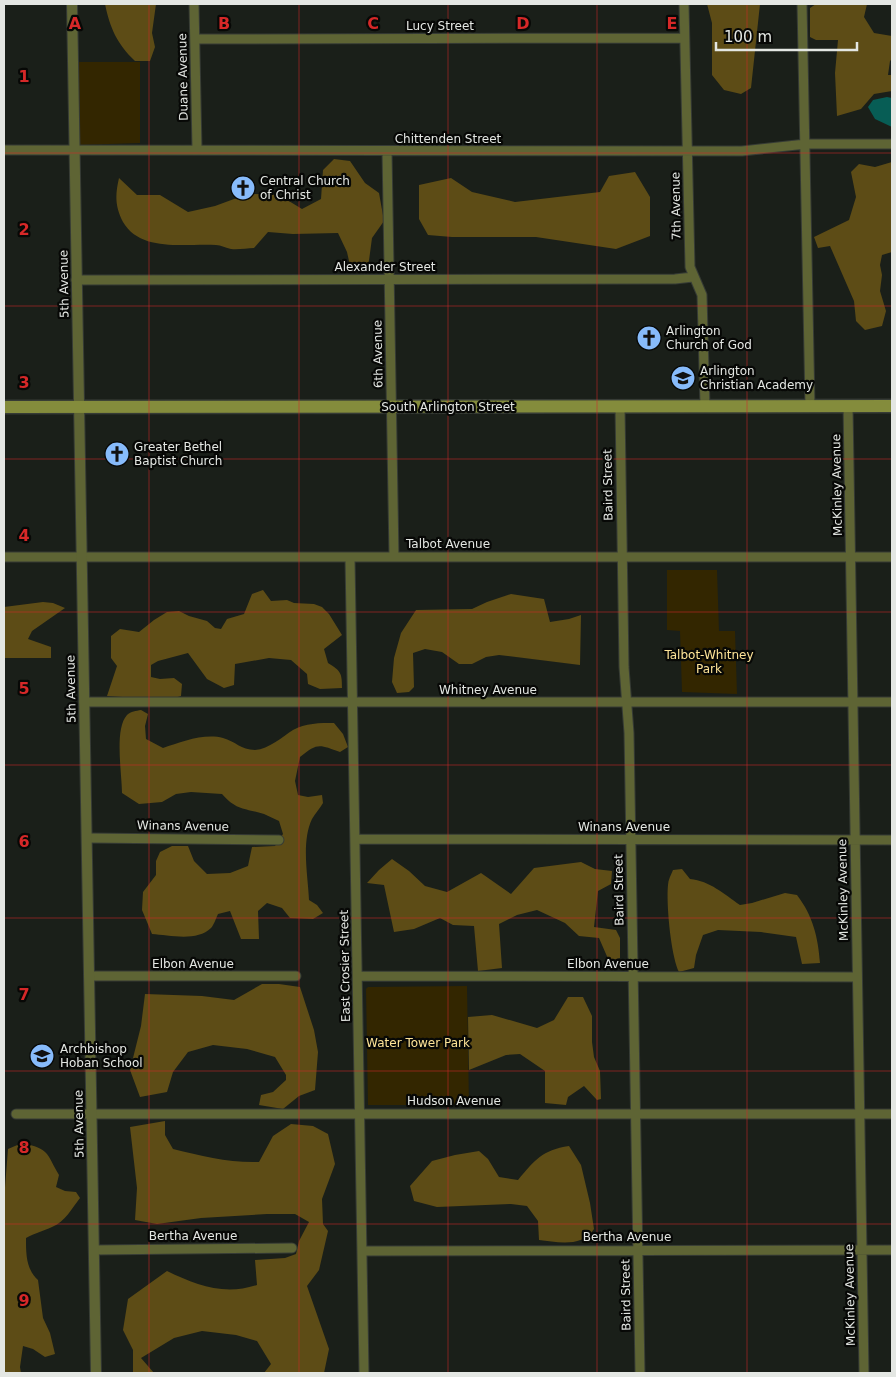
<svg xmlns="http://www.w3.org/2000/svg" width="896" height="1377" font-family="'DejaVu Sans',sans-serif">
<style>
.green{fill:#332600}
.forest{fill:#5d4c16}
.water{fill:#075d55}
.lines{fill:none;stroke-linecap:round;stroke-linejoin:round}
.minor-casing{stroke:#363b35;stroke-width:11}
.tertiary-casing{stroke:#363b35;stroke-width:12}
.secondary-casing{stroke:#363b35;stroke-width:15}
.minor{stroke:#5e6434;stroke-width:9}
.tertiary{stroke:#5e6434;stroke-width:10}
.secondary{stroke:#848c3c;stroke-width:12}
.grid{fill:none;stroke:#d62828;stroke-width:1;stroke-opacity:0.55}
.labels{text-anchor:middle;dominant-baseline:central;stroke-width:4.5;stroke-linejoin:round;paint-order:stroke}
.street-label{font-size:12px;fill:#e4e7e3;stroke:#070806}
.poi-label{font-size:12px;fill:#e4e7e3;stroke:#070806;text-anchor:start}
.park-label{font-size:12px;fill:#fde397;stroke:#070806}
.grid-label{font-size:16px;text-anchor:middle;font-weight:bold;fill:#d62828;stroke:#070806;stroke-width:4.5;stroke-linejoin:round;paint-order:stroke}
</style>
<rect width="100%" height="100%" fill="#1a1f19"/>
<path class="green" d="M 77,62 L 140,62 L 140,143 L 79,145 Z
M 667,570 L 717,570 L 719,631 L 735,631 L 737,694 L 682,692 L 680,631 L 667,630 Z
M 467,986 L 469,1105 L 368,1105 L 366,989 L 368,987 Z"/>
<path class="forest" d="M 105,4 L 156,4 L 152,33 L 155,47 L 150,61 L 135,61 C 117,44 110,28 105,4 Z
M 707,4 L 760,4 L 751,88 L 741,94 L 724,90 L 712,75 L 712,23 Z
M 816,4 L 867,4 L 864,17 L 874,33 L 892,36 L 892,59 L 890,61 L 888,75 L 892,75 L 892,91 L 874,94 L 861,109 L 837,116 L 835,73 L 838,40 L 816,40 L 810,37 L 810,8 Z
M 334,159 L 350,161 L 365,183 L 379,193 L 384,221 L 372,238 L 368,268 L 359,273 L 351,270 L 347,252 L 338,233 L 293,234 L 268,232 L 254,248 C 247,248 238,250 231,249 C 226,248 221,245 216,245 C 186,243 141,253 123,222 C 115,207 115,195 119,178 L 137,195 L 160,195 L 188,212 L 215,206 L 234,199 L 255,194 L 279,195 L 302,209 L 321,199 L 323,170 Z
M 892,162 L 892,252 L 882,255 L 880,265 L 882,275 L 880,291 L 886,311 L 882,326 L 865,330 L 856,321 L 854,301 L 830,246 L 818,248 L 814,237 L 849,220 L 856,197 L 851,172 L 859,164 L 875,167 Z
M 635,172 L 650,197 L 650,236 L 616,249 L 536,237 L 452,237 L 428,235 L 419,219 L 419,185 L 451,178 L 472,192 L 515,202 L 600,192 L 609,176 Z
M 263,590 L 271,601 L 287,600 L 294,603 L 314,604 L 322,607 L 329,614 L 342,635 L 324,649 L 328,663 C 341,671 342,673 342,688 L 320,689 L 308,684 L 307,674 L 291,660 L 269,658 L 235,664 L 234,685 L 224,688 L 207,679 L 188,653 L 158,661 L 151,665 L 151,677 L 160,679 L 174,678 L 182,684 L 181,696 L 168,700 L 107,696 L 117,666 L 111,658 L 111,636 L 120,629 L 139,632 L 154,620 L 167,612 L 179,611 L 189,616 L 207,621 L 215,628 L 221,629 L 227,619 L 244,614 L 252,594 Z
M 511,594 L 544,599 L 550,622 L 569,619 L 581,615 L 580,665 L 499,655 L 486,657 L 472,664 L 459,664 L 442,652 L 425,649 L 413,653 L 414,687 L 409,692 L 397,693 L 392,682 L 394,658 L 401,633 L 416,610 L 472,609 L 487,602 Z
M 43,602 L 53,603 L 65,608 L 32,631 L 28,639 L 51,647 L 51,658 L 4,658 L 4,607 Z
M 141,710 L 148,714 L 145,726 L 146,739 L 163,748 C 181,742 204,733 223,738 C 235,741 241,750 255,750 C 269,749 282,737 293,730 C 305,723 320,723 334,723 L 343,734 L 348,747 L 340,752 C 319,744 317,743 300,757 L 295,781 L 298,795 L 308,797 L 322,795 L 323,803 C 320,808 315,814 312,819 C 301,842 308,876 309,900 L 317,905 L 323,913 L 313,919 L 290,918 L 282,908 L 267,903 L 258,911 L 259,939 L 241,939 L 230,911 L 218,914 C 216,918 214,925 211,928 C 197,942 169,935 152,934 L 142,910 L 143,892 L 156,875 L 156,861 L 160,852 L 172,846 L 188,846 L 194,861 L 207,874 L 230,873 L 248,866 L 252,847 L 275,846 L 283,834 L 279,821 C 274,819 269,816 264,814 C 245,808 237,811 222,794 L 191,792 L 176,794 L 162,802 L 139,804 L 122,793 C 122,774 114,729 127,715 C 131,711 136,711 141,710 Z
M 392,859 L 409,871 L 425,886 L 447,892 L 481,873 L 511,894 L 534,868 L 581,862 L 595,869 L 612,871 L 611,884 L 598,891 L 594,927 L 616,930 L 620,938 L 620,958 L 609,961 L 599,938 L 579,936 L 565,923 L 537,910 L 517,915 L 499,924 L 502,968 L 478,971 L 474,926 L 453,925 L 440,918 L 414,929 L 394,932 L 384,885 L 367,883 L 379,870 Z
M 682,869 L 690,879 C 710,881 724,894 740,905 L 752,903 L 785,893 L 797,895 C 813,916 818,937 820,963 L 802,964 L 796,937 L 761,932 L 718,930 L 703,935 L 696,955 L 694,968 L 679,972 C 671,956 666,904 668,885 C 668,880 671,875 673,870 Z
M 262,984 L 279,984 L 300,987 L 314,1030 L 318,1052 L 315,1090 L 299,1096 L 283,1109 L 259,1105 L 261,1095 L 273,1092 L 286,1080 L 286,1075 L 275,1057 L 247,1049 L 213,1045 L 188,1052 L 173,1072 L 167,1092 L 140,1097 L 130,1070 L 141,1026 L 145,994 L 202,996 L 234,1000 Z
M 568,997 L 583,997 L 592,1016 L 592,1042 L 594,1057 L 600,1071 L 601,1099 L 597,1100 L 584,1086 L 568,1097 L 566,1105 L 545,1103 L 545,1071 L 520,1054 L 506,1055 L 469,1070 L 468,1017 L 492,1015 L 537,1028 L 554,1020 Z
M 165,1121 L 165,1135 L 173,1149 C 202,1156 229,1163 259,1162 L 273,1136 L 291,1124 L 313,1126 L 328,1134 L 335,1164 L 322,1199 L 323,1224 L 328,1231 L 319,1270 L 307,1286 L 329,1349 L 324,1373 L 264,1373 L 271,1364 L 257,1341 L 236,1335 L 202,1331 L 174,1338 L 141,1358 L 154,1373 L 133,1373 L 133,1350 L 123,1330 L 128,1299 L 167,1271 C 196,1285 224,1296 257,1285 L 255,1260 L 285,1258 L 296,1254 L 299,1241 L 309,1222 L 295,1214 L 267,1214 L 201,1218 L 157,1224 L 135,1220 L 137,1188 L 130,1127 Z
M 22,1143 C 50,1149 46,1153 59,1175 L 56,1187 L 65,1191 L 76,1192 L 80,1198 C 72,1208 65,1222 52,1227 C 43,1231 35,1233 26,1238 C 26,1254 26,1269 38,1280 L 43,1318 L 50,1333 L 55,1354 L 45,1357 L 33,1349 L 23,1346 L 20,1367 L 21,1373 L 4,1373 L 4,1200 L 8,1149 Z
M 569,1146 L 581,1165 L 590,1203 L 594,1229 C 582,1248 557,1242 539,1240 L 538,1221 L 527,1206 L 511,1204 L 437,1207 L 414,1201 L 410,1186 L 432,1161 L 455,1155 L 479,1151 L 488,1159 L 499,1177 L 518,1180 C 535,1160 542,1150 569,1146 Z"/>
<path class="water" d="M 887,97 L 892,98 L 892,127 L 875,119 L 868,107 L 873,100 Z"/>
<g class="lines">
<defs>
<path id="minor" d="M 194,4 L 197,149
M 684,4 L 690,267 L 702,295 L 705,406
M 802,4 L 810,406
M 195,39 L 684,38
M 4,150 L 742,151 L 806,144 L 892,144
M 387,151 L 394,557
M 76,280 L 675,279 L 693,277
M 848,406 L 864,1373
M 620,407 L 624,667 L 629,733 L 640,1373
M 4,557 L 892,557
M 350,559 L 364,1373
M 84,702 L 892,702
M 87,838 L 279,840
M 355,839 L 892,840
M 89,976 L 296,976
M 358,976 L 857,977
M 16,1114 L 892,1114
M 94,1250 L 292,1248
M 363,1251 L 892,1250"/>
<path id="tertiary" d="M 72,4 L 96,1373"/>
<path id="secondary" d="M 4,407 L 892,406"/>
</defs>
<use href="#minor" class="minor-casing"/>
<use href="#tertiary" class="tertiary-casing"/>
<use href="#secondary" class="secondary-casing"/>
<use href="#minor" class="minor"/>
<use href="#tertiary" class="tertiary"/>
<use href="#secondary" class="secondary"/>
</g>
<path class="grid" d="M 149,4 L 149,1373M 299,4 L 299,1373M 448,4 L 448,1373M 597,4 L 597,1373M 747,4 L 747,1373M 4,153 L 892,153M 4,306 L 892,306M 4,459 L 892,459M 4,612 L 892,612M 4,765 L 892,765M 4,918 L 892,918M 4,1071 L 892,1071M 4,1224 L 892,1224"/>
<defs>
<symbol id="church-disc" viewBox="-11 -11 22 22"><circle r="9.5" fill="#87bbfb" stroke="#070806"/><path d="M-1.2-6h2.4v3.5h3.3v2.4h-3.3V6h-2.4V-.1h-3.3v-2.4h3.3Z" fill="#111"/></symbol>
<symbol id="school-disc" viewBox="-11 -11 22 22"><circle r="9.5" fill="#87bbfb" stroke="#070806"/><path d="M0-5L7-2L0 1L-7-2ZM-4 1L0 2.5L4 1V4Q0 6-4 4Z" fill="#111"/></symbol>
</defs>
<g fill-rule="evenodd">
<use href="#church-disc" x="229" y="174" width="28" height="28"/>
<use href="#church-disc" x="635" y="324" width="28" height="28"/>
<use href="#school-disc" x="669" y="364" width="28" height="28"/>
<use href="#church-disc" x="103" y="440" width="28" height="28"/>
<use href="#school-disc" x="28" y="1042" width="28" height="28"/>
</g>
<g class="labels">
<g class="street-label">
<text x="440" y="26">Lucy Street</text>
<text transform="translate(183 77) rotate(-91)">Duane Avenue</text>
<text x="448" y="139">Chittenden Street</text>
<text transform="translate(676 206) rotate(-91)">7th Avenue</text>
<text x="385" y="267">Alexander Street</text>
<text transform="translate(64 284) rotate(-91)">5th Avenue</text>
<text transform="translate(378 354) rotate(-91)">6th Avenue</text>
<text x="448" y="407">South Arlington Street</text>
<text transform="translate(608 485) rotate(-91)">Baird Street</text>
<text transform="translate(837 485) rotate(-91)">McKinley Avenue</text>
<text x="448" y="544">Talbot Avenue</text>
<text transform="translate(71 689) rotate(-91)">5th Avenue</text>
<text x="488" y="690">Whitney Avenue</text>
<text transform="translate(183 826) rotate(1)">Winans Avenue</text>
<text x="624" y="827">Winans Avenue</text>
<text transform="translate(619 890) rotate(-91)">Baird Street</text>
<text transform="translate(843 890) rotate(-91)">McKinley Avenue</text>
<text x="193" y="964">Elbon Avenue</text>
<text x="608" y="964">Elbon Avenue</text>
<text transform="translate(345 966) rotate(-91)">East Crosier Street</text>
<text x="454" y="1101">Hudson Avenue</text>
<text transform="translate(79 1124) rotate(-91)">5th Avenue</text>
<text x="193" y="1236">Bertha Avenue</text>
<text x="627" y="1237">Bertha Avenue</text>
<text transform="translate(626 1295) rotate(-91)">Baird Street</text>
<text transform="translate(850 1295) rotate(-91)">McKinley Avenue</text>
</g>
<g class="poi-label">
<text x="260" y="181">Central Church<tspan x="260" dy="14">of Christ</tspan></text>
<text x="666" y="331">Arlington<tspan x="666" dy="14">Church of God</tspan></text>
<text x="700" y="371">Arlington<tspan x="700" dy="14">Christian Academy</tspan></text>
<text x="134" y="447">Greater Bethel<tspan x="134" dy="14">Baptist Church</tspan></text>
<text x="60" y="1049">Archbishop<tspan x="60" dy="14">Hoban School</tspan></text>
</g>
<g class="park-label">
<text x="709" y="655">Talbot-Whitney<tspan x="709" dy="14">Park</tspan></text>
<text x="418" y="1043">Water Tower Park</text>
</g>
</g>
<g class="grid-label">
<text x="75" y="29">A</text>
<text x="224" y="29">B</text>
<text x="373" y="29">C</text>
<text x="523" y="29">D</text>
<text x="672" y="29">E</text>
<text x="24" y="82">1</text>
<text x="24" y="235">2</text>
<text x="24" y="388">3</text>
<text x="24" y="541">4</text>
<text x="24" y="694">5</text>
<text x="24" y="847">6</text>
<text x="24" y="1000">7</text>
<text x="24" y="1153">8</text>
<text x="24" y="1306">9</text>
</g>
<rect width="896" height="1377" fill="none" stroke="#e4e7e3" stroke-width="10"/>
<path d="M716 42v8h141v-8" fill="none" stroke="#e4e7e3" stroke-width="2.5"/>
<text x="724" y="42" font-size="15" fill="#e4e7e3" stroke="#070806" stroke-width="4" paint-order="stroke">100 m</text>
</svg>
